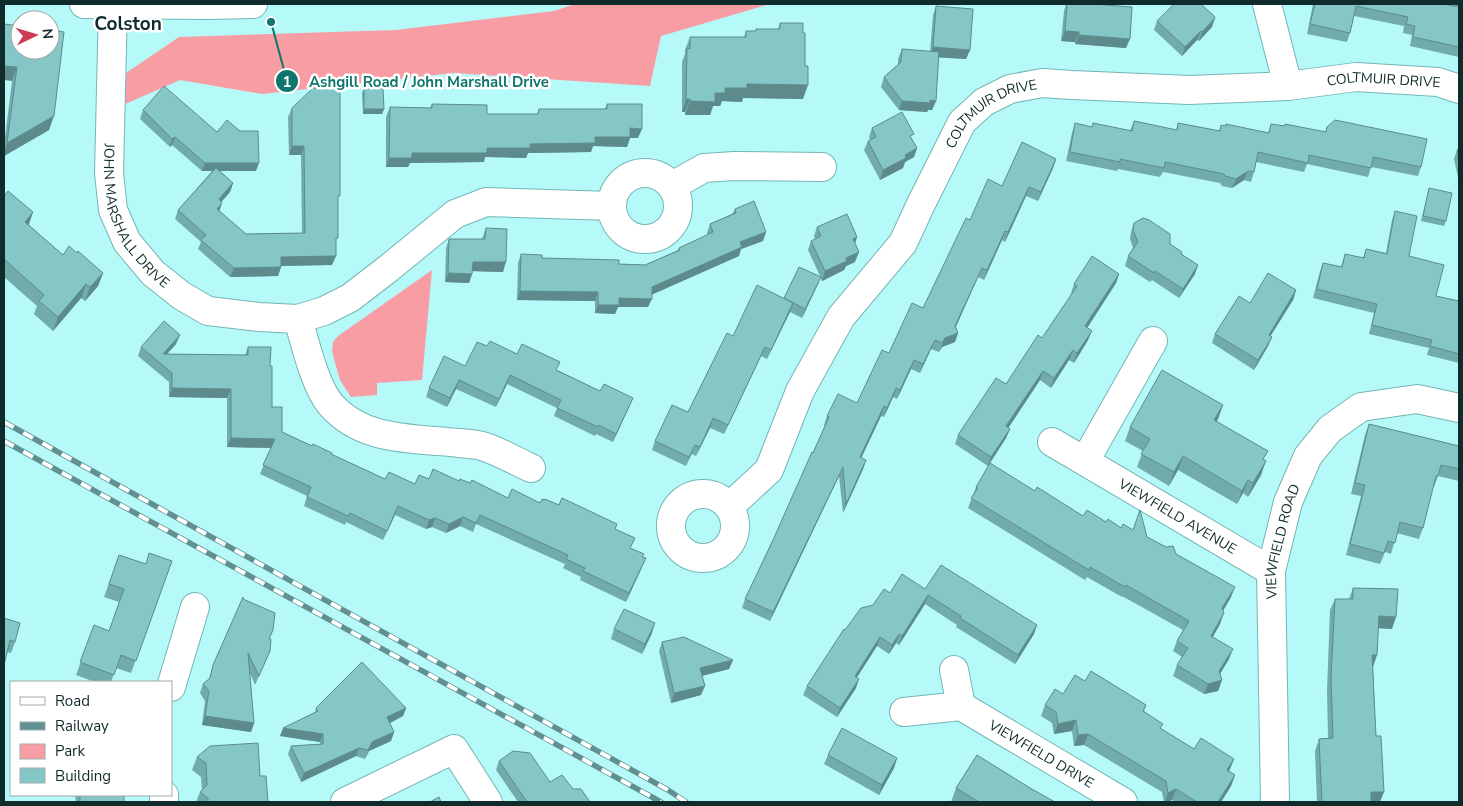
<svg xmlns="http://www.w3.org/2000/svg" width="1463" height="806" font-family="'Nunito Sans',sans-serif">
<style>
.green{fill:#f99da4}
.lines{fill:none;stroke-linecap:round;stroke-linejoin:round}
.street-casing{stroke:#74b6b5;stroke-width:30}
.street{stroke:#fff;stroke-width:28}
.rail-casing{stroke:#619090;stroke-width:5.5}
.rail{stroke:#fff;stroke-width:4;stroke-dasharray:11;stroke-linecap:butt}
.wall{fill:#72abab}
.shaded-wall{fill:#5d8b8b}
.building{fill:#85c7c7;stroke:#5d8b8b}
.labels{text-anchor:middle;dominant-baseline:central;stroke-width:5;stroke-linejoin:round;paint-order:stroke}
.street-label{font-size:14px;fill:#0f2b2b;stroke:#fff}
.district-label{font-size:19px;font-weight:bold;fill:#0f2b2b;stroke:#fff}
.leader{fill:none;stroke:#0f766e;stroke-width:2}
.callout-dot{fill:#0f766e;stroke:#fff;stroke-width:2}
.mark-label{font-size:15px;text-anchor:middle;font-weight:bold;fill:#fff}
.callout-label{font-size:15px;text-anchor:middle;font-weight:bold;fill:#0f766e;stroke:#fff;stroke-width:5;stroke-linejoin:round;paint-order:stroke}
</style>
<rect width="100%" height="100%" fill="#b6f9f9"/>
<path class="green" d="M 575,4 L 770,4 L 661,36 L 650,86 L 454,73 L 262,94 L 180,80 L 123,105 L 126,73 L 179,37 L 396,30 L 554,11 Z
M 432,270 L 422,380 L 377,383 L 377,395 L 351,397 L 340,380 L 334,359 L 332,350 L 333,342 L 338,336 Z"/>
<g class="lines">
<defs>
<g id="street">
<path d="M 84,4 L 208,5 L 253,4"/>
<path d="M 1267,4 L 1288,86"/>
<path id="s1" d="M 113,5 L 109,173 L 113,210 L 127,242 L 153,273 L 182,296 L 208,311 L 259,317 L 298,319 L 324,311 L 350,298 L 389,268 L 455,214 L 486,202 L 612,206"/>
<circle cx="645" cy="206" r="33"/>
<path d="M 672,186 L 704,168 L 734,166 L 822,167"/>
<path d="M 298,319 C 305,342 315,387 331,405 C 364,442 413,438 459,443 C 467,444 475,444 482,446 C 497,450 517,462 531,468"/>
<path id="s2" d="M 1052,442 L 1271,571"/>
<path d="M 1085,461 L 1153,341"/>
<circle cx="703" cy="526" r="32"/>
<path id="s3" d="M 729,507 L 769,470 L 800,391 L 841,317 L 903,243 L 920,206 L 962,122 L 984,102 L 1010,89 L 1042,83 L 1072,85 L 1189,90 L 1288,86 L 1356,77 L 1438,82 L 1459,89"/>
<path d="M 954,670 L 961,706"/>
<path d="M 171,687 L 195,607"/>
<path id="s4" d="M 904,712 L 961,706 L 1123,802"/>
<path d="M 164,795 L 164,802"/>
<path d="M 345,802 L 454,749 L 488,802"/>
<path id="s5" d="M 1275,802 L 1271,571 L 1288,502 L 1308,456 L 1330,429 L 1361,407 L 1417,399 L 1459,408"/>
</g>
</defs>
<use href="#street" class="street-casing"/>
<use href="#street" class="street"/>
<defs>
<path id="rail" d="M 4,422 L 668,790 L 686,802
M 4,441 L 661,802"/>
</defs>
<use href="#rail" class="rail-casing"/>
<use href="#rail" class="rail"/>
</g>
<path class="wall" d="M 1066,4 L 1093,4 L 1126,48 L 1075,44 L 1075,42 L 1061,41 L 1064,11 Z
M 1313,4 L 1443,4 L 1453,6 L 1452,4 L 1459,4 L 1459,57 L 1410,46 L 1412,35 L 1403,33 L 1404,26 L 1354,16 L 1350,33 L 1347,42 L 1307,34 Z
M 936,6 L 970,50 L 966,59 L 938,57 L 936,101 L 932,110 L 928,110 L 927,112 L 899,110 L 881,87 L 884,77 L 898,65 L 898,59 L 902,49 L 930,52 L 933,15 Z
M 1157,21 L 1212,27 L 1199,41 L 1197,40 L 1182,56 L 1154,30 Z
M 780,23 L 803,99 L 743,98 L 742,102 L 722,101 L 720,106 L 713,106 L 710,115 L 685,115 L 685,112 L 682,112 L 682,62 L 685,54 L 685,50 L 690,37 L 744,37 L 746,31 L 756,31 L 756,29 L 778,29 Z
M 4,24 L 49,130 L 4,156 L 4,145 L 12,81 Z
M 364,88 L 384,109 L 382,114 L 363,114 L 362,93 Z
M 432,104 L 487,114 L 537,114 L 539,109 L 605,109 L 607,104 L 638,138 L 630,138 L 627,147 L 593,146 L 591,152 L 528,153 L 526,158 L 485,157 L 484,162 L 410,163 L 408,167 L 386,167 L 386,117 L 390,107 L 430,108 Z
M 292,108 L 338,201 L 336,245 L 332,265 L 281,266 L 278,276 L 230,277 L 198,249 L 201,242 L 175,219 L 178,210 L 212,171 L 202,171 L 172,145 L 170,147 L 140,119 L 143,110 L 256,171 L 220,171 L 233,183 L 230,192 L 221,202 L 219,211 L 246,234 L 302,233 L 301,155 L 289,155 L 288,117 Z
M 1134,121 L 1176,130 L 1178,123 L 1219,131 L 1221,125 L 1268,133 L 1271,124 L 1284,126 L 1325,132 L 1327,127 L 1421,167 L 1418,176 L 1371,167 L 1368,177 L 1307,164 L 1304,172 L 1256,162 L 1254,172 L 1251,182 L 1244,180 L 1232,188 L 1222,186 L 1220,183 L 1163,172 L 1160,177 L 1118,169 L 1117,171 L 1066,161 L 1072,133 L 1075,123 L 1092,127 L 1130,131 Z
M 872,128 L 912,139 L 917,148 L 914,157 L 905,162 L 903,168 L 880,180 L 864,150 L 868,141 L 870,140 L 869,137 Z
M 1457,150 L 1459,150 L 1459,182 L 1454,159 Z
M 1056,159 L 1053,168 L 1038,201 L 1026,196 L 1005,242 L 1002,240 L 984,280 L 978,277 L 956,327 L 958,333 L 955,342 L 942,347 L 939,352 L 931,349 L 920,373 L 911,369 L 897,399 L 893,397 L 884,417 L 881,416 L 861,458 L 866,460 L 863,469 L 843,513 L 839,476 L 770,621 L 742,608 L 745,599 L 773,540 L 825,426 L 824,425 L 827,416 L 857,403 L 889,353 L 923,308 L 970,220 L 1002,186 Z
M 1429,188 L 1446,221 L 1444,226 L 1421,221 Z
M 4,196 L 33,212 L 29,225 L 63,255 L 77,253 L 103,273 L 98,286 L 85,301 L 81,298 L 53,331 L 34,314 L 37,306 L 4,277 Z
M 735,209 L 766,232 L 763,241 L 741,249 L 739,256 L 652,294 L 648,307 L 618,307 L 615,314 L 595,313 L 595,301 L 517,300 L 518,263 L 521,254 L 542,258 L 619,264 L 645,265 L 678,250 L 679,248 L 708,235 L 707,233 L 710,224 L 732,214 Z
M 1395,211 L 1409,256 L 1436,296 L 1459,301 L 1459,363 L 1427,355 L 1429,348 L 1369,334 L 1374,313 L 1313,298 L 1320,271 L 1323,263 L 1341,267 L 1345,254 L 1363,258 L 1366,249 L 1386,253 L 1392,220 Z
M 1134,223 L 1170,244 L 1182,254 L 1195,274 L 1179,298 L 1152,280 L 1150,282 L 1125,266 L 1128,256 L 1133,248 L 1130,239 L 1131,232 Z
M 817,227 L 857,237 L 855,244 L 855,262 L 846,266 L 844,270 L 822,281 L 820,278 L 817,286 L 802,318 L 790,312 L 767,359 L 761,356 L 724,434 L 710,428 L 696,456 L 692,454 L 686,466 L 652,450 L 655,441 L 688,412 L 733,336 L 784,299 L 820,276 L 808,250 L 811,241 L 815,239 L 814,236 Z
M 486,228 L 503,272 L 472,271 L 472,274 L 469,283 L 445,282 L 446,248 L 449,239 L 482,239 Z
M 1119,274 L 1116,283 L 1087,328 L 1088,340 L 1074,363 L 1069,360 L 1051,388 L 1040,380 L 1008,428 L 1010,429 L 1006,438 L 988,466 L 955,444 L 958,435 L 1006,384 L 1042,338 L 1072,294 L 1071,293 L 1074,284 Z
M 1296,290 L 1293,300 L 1270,336 L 1272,337 L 1268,346 L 1254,370 L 1212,343 L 1215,334 L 1250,303 Z
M 176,344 L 167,354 L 245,355 L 248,347 L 270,366 L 272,407 L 282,432 L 385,479 L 415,484 L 429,479 L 459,481 L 470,483 L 508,498 L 559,505 L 616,529 L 631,548 L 643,557 L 642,567 L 626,602 L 580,580 L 581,577 L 563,568 L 565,564 L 476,524 L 473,532 L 460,526 L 446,533 L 432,527 L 426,529 L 395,515 L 383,540 L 346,522 L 345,525 L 304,506 L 307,496 L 260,474 L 271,448 L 227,447 L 227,398 L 169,397 L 169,382 L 138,356 L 141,347 Z
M 487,346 L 517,354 L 557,370 L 600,391 L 633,398 L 629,407 L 613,442 L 596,434 L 595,436 L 554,416 L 557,408 L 507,384 L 496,407 L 456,389 L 447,407 L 426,397 L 429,388 L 465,366 Z
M 1223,405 L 1217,421 L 1264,460 L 1261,475 L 1248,497 L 1243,493 L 1237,504 L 1178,470 L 1169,486 L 1137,467 L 1143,451 L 1125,441 L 1130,427 Z
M 1369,424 L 1459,446 L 1459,481 L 1438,476 L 1434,487 L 1433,487 L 1423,528 L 1419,539 L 1397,533 L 1391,554 L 1385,552 L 1380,564 L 1346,555 L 1361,496 L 1351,494 L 1365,435 Z
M 976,487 L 1035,491 L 1083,516 L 1106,522 L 1147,537 L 1176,554 L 1231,597 L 1223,611 L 1220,624 L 1213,636 L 1229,659 L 1220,674 L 1222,680 L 1218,691 L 1204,694 L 1173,676 L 1177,665 L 1182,657 L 1173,651 L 1177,641 L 1183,630 L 1122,596 L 1122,597 L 1087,577 L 1085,580 L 968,508 Z
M 119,555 L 146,564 L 172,561 L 131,673 L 116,668 L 111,682 L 95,682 L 76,675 L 94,625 L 109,631 L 119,602 L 104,597 Z
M 1353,588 L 1392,629 L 1378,628 L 1373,667 L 1376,736 L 1380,802 L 1317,802 L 1315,751 L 1319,739 L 1328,738 L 1327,690 L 1330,610 L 1335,599 L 1349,599 Z
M 925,589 L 1034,634 L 1015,664 L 956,627 L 957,625 L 925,604 L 899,645 L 896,643 L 889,654 L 877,646 L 857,677 L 856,688 L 837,717 L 803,695 L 807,686 L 845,630 L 873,605 L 890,593 Z
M 243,599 L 270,639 L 270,651 L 255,685 L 250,673 L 254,723 L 251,732 L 202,725 L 205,701 L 200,693 L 203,684 L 209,680 L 213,665 Z
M 4,618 L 15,642 L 11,653 L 7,652 Z
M 614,629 L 652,633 L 642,654 L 611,639 Z
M 662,642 L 733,660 L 729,669 L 702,676 L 701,695 L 671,703 L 659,651 Z
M 1085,681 L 1146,705 L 1144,711 L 1161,729 L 1194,749 L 1234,759 L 1229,771 L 1235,775 L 1231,786 L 1221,802 L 1176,802 L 1172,800 L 1168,802 L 1164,802 L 1162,792 L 1084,745 L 1074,746 L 1072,731 L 1054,734 L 1052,723 L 1041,716 L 1045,705 Z
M 316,708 L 406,708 L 403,716 L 390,723 L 394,732 L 391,741 L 369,751 L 365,759 L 356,756 L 301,782 L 288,754 L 291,746 L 320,744 L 320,742 L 280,736 L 315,713 Z
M 828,755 L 897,758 L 894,768 L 879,795 L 824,764 Z
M 197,757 L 260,776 L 268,802 L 196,802 L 200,792 L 202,790 L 201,777 L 192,770 Z
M 499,761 L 550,782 L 573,789 L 590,802 L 518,802 L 496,770 Z
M 956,788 L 1030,788 L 1055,802 L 951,802 Z
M 75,795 L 124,795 L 124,802 L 76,802 Z"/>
<path class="shaded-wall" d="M 1030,4 L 1045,4 L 1045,5 Z
M 1215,18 L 1212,27 L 1199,41 L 1202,32 Z
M 1065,31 L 1079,32 L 1075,42 L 1061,41 Z
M 1201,31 L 1197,40 L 1182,56 L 1185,47 Z
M 1079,35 L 1130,39 L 1126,48 L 1075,44 Z
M 933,47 L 970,50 L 966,59 L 930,57 Z
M 4,66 L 17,67 L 12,81 L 4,80 Z
M 747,84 L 808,85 L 803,99 L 743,98 L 742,102 L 722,101 L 720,106 L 713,106 L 710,115 L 685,115 L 690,101 L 715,93 L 725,88 Z
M 686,99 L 690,99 L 685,112 L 682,112 Z
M 930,100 L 936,101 L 932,110 L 928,110 L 927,112 L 899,110 L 902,101 Z
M 364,109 L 384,109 L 382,114 L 363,114 Z
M 54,116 L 49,130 L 4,156 L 4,153 L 7,143 Z
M 630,128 L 642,129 L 638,138 L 630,138 L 627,147 L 593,146 L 591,152 L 528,153 L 526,158 L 485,157 L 484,162 L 410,163 L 408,167 L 386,167 L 389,158 L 412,153 L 487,148 L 595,137 Z
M 175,137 L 172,145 L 170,147 L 172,139 Z
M 292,146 L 304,146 L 301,155 L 289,155 Z
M 917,148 L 914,157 L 905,162 L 903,168 L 880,180 L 883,170 L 905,155 Z
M 1056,159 L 1053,168 L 1038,201 L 1041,192 Z
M 205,163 L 259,163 L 256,171 L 202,171 Z
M 1248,171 L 1244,180 L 1232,188 L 1236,179 Z
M 233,183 L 230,192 L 216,208 L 219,199 Z
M 1029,187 L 1026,196 L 1005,242 L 1008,232 Z
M 222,203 L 219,212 L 217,209 Z
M 33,212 L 28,226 L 25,222 Z
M 1005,231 L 1002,240 L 984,280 L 987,270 Z
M 766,232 L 763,241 L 741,249 L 739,256 L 649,296 L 652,287 L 740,242 Z
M 857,237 L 854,246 L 853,239 Z
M 859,252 L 855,262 L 846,266 L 844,270 L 822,281 L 825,271 L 846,258 Z
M 336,256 L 332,265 L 278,266 L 281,257 Z
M 473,262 L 506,262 L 503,272 L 469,271 Z
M 1198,265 L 1195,274 L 1179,298 L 1183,289 Z
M 281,267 L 278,276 L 230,277 L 234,268 Z
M 982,268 L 978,277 L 952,335 L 955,326 Z
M 103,273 L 98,286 L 85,301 L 90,287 Z
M 448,273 L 472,274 L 469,283 L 445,282 Z
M 1119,274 L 1116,283 L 1082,336 L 1085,326 Z
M 821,277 L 817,286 L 802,318 L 805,309 Z
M 86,284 L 81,298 L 53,331 L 58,317 Z
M 1296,290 L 1293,300 L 1265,345 L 1269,335 Z
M 520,291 L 598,292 L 595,301 L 517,300 Z
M 619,298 L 652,299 L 648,307 L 618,307 L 615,314 L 595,313 L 598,305 Z
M 793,303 L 790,312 L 767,359 L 771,350 Z
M 1092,331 L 1088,340 L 1074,363 L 1077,353 Z
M 958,333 L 955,342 L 942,347 L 939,352 L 945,338 Z
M 180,335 L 176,344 L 159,363 L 163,354 Z
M 1272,337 L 1268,346 L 1254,370 L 1258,360 Z
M 935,340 L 931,349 L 920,373 L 923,364 Z
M 765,347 L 761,356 L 724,434 L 728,425 Z
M 1073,350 L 1069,360 L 1051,388 L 1054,378 Z
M 914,360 L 911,369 L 897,399 L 900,390 Z
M 1043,371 L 1040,380 L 1003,436 L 1006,426 Z
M 510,375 L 507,384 L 496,407 L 499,399 Z
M 459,380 L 456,389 L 447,407 L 450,398 Z
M 172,388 L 231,389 L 227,398 L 169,397 Z
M 896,388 L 893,397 L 884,417 L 887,408 Z
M 633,398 L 629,407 L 613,442 L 616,434 Z
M 1223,405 L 1218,419 L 1209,433 L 1214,420 Z
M 884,406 L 881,416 L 857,467 L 860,457 Z
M 713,418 L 710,428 L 696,456 L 700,447 Z
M 1010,429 L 1006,438 L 988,466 L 991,457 Z
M 231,438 L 275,439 L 272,448 L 227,447 Z
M 1183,456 L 1178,470 L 1169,486 L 1174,472 Z
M 866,460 L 863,469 L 843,513 L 846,504 Z
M 1266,461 L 1261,475 L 1248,497 L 1253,483 Z
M 843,467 L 839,476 L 770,621 L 773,612 Z
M 1248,480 L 1243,493 L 1237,504 L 1242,491 Z
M 398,506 L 395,515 L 383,540 L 387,531 Z
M 463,517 L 460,526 L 446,533 L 449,524 Z
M 435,518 L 432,527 L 426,529 L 429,520 Z
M 646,558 L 642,567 L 626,602 L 629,593 Z
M 1235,587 L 1231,597 L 1218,619 L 1222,608 Z
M 928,595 L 925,604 L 899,645 L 902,636 Z
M 1224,613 L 1220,624 L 1208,646 L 1211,636 Z
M 1379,616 L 1396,617 L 1392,629 L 1374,628 Z
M 655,623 L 652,633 L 642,654 L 645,644 Z
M 1037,625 L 1034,634 L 1015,664 L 1018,655 Z
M 899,634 L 896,643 L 889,654 L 892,645 Z
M 880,637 L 877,646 L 852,685 L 855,676 Z
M 1233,649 L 1229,659 L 1215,682 L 1219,671 Z
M 1372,655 L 1377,655 L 1373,667 Z
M 733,660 L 729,669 L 697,677 L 700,668 Z
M 859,679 L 856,688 L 837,717 L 840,708 Z
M 1222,680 L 1218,691 L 1204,694 L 1208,684 Z
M 705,686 L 701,695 L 671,703 L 674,693 Z
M 406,708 L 403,716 L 384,726 L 387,717 Z
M 205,716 L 254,723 L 251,732 L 202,725 Z
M 1076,720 L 1072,731 L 1054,734 L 1058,724 Z
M 283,728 L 323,734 L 320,742 L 280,736 Z
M 394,732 L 391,741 L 369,751 L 365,759 L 372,742 Z
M 1088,734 L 1084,745 L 1074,746 L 1078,735 Z
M 359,748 L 356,756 L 301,782 L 304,773 Z
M 897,758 L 894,768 L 879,795 L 882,785 Z
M 1234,759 L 1230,769 L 1223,781 L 1227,770 Z
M 1235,775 L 1231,786 L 1221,802 L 1218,802 Z
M 1176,789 L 1172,800 L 1168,802 L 1165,802 L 1168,793 Z
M 1371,792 L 1384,792 L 1380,802 L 1367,802 Z"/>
<path class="building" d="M 1067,4 L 1093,4 L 1132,7 L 1130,39 L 1079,35 L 1079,32 L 1065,31 Z
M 1174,4 L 1201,4 L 1214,16 L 1215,18 L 1202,32 L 1201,31 L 1185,47 L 1157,21 Z
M 1315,4 L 1443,4 L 1459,7 L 1459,47 L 1413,37 L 1415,26 L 1406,24 L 1408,17 L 1356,6 L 1350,33 L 1310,24 Z
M 936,6 L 973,9 L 970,50 L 933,47 Z
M 780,23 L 803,23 L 803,33 L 805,33 L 805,66 L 808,66 L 808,85 L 747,84 L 747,88 L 725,88 L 725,93 L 715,93 L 715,102 L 690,101 L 690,99 L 686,99 L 687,48 L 690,49 L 690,37 L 746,37 L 746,31 L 756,31 L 756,29 L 780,29 Z
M 4,24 L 20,26 L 20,50 L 50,50 L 50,30 L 64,32 L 54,116 L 7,143 L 17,67 L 4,66 Z
M 902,49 L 939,52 L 936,101 L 930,100 L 930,103 L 902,101 L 884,77 L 901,62 Z
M 164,86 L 217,132 L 227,120 L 240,131 L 258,131 L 259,163 L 205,163 L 175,137 L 172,139 L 143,110 Z
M 313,88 L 340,88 L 340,196 L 338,196 L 338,238 L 336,238 L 336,256 L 281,257 L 281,267 L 234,268 L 201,240 L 206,235 L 178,210 L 216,168 L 233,183 L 219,199 L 222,203 L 217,209 L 246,234 L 305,233 L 304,146 L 292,146 L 292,108 Z
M 364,88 L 383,88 L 384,109 L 364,109 Z
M 432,104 L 487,105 L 487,114 L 538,114 L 539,109 L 607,109 L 607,104 L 642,104 L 642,129 L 630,128 L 630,137 L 595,137 L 595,143 L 530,144 L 530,148 L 487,148 L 487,153 L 412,153 L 412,158 L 389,158 L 390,107 L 432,108 Z
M 902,112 L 914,134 L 910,136 L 917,148 L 905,155 L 906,158 L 883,170 L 868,141 L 876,137 L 872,128 Z
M 1335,120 L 1427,139 L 1421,167 L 1373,157 L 1371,168 L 1309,155 L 1308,163 L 1258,152 L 1254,172 L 1248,171 L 1236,179 L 1225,176 L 1224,174 L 1165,162 L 1164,168 L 1120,159 L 1120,162 L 1070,152 L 1075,123 L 1092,127 L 1093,123 L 1132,131 L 1134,121 L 1177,130 L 1178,123 L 1220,131 L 1221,125 L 1226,126 L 1226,124 L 1269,133 L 1271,124 L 1285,126 L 1285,124 L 1326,132 L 1327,127 Z
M 1022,142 L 1056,159 L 1041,192 L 1029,187 L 1008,232 L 1005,231 L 987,270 L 982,268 L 955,326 L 958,333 L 945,338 L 942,343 L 935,340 L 923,364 L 914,360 L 900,390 L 896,388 L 887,408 L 884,406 L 860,457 L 866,460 L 846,504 L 843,467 L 773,612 L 745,599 L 773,540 L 812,452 L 813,453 L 829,417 L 827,416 L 838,394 L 857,403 L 882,350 L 889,353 L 912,303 L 923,308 L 966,218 L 970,220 L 988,179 L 1002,186 Z
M 1457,150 L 1459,150 L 1459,158 Z
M 1429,188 L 1452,193 L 1446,221 L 1423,216 Z
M 8,191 L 33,212 L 25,222 L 63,255 L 69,246 L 77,253 L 78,251 L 103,273 L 90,287 L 86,284 L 58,317 L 39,301 L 44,295 L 4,259 L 4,196 Z
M 754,201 L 766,232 L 740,242 L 742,247 L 652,287 L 652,299 L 619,298 L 619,305 L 598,305 L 598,292 L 520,291 L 521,254 L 542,255 L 542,258 L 619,260 L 619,264 L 645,265 L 680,250 L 679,248 L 713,232 L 710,224 L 736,213 L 735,209 Z
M 1395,211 L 1417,216 L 1409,256 L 1444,265 L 1436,296 L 1459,301 L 1459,354 L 1430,346 L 1432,340 L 1372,325 L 1377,304 L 1317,289 L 1323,263 L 1342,267 L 1345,254 L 1364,258 L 1366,249 L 1387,254 Z
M 847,214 L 857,237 L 853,239 L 859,252 L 846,258 L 847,261 L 825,271 L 811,241 L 821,236 L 817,227 Z
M 1143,218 L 1149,220 L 1170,234 L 1170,244 L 1182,252 L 1181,254 L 1198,265 L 1183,289 L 1155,271 L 1154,273 L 1128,256 L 1138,242 L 1133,230 L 1134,223 Z
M 486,228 L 507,229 L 506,262 L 473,262 L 472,274 L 448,273 L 449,239 L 485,239 Z
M 1092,256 L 1119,274 L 1085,326 L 1092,331 L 1077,353 L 1073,350 L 1054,378 L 1043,371 L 1006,426 L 1010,429 L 991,457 L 958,435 L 996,378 L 1006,384 L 1038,335 L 1042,338 L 1077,286 L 1074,284 Z
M 799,267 L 821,277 L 805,309 L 784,298 Z
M 1268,273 L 1296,290 L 1269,335 L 1272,337 L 1258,360 L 1215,334 L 1239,296 L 1250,303 Z
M 757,285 L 793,303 L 771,350 L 765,347 L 728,425 L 713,418 L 700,447 L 695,445 L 689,457 L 655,441 L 672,405 L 688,412 L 727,333 L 733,336 Z
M 164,321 L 180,335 L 163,354 L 248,355 L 248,347 L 271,347 L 270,366 L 272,366 L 272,407 L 282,407 L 282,432 L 312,446 L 313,444 L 332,453 L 331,454 L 385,479 L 389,472 L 415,484 L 419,475 L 429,479 L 433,469 L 459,481 L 460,479 L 470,483 L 472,480 L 508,498 L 512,489 L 540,503 L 542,499 L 545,500 L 545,499 L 559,505 L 562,498 L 617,524 L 615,529 L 635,538 L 630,548 L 644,554 L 642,557 L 646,558 L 629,593 L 583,571 L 585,568 L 566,559 L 568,555 L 480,515 L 476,523 L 463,517 L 449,524 L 435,518 L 429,520 L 398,506 L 387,531 L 350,513 L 348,516 L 307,497 L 311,487 L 263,465 L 275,439 L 231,438 L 231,389 L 172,388 L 172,373 L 141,347 Z
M 490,341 L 517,354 L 522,344 L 560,362 L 556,370 L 600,391 L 604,384 L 633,398 L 616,434 L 599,425 L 598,427 L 557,408 L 561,400 L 510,375 L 499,399 L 459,380 L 450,398 L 429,388 L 444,356 L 465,366 L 477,342 L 487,346 Z
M 1162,370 L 1223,405 L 1214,420 L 1268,451 L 1263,459 L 1266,461 L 1253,483 L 1248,480 L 1242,491 L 1183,456 L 1174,472 L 1141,454 L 1150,439 L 1130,427 Z
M 1369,424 L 1459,446 L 1459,469 L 1441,465 L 1438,476 L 1436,476 L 1423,528 L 1400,522 L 1395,543 L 1388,541 L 1384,553 L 1350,544 L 1365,485 L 1355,483 Z
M 990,463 L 1035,491 L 1037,487 L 1083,516 L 1087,510 L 1106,522 L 1108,519 L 1121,528 L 1123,524 L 1133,530 L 1140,510 L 1147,537 L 1166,547 L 1173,546 L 1176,554 L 1235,587 L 1222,608 L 1224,613 L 1211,636 L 1233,649 L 1219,671 L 1222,680 L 1208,684 L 1177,665 L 1188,648 L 1177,641 L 1189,621 L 1126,585 L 1125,587 L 1090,567 L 1089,570 L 971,498 L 978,488 L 976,487 Z
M 149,553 L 172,561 L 136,661 L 121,655 L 114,675 L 80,662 L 94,625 L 109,631 L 124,589 L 109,584 L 119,555 L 146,564 Z
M 941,565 L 1037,625 L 1018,655 L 960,618 L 961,616 L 928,595 L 902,636 L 899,634 L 892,645 L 880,637 L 855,676 L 859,679 L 840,708 L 807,686 L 844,629 L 845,630 L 861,608 L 873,605 L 884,589 L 890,593 L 902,574 L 925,589 Z
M 1353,588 L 1398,589 L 1396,617 L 1379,616 L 1377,655 L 1372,655 L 1376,736 L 1381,736 L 1384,792 L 1371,792 L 1371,802 L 1322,802 L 1319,739 L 1333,738 L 1331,678 L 1335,599 L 1353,599 Z
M 243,597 L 243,599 L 275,613 L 273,630 L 269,639 L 271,639 L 270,651 L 259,676 L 248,653 L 254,723 L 205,716 L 209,691 L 203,684 L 210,678 L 213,665 Z
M 624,609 L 655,623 L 645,644 L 614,629 Z
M 4,618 L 20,623 L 15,642 L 10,640 L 4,665 Z
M 684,637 L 733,660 L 700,668 L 705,686 L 674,693 L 662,642 Z
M 362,662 L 406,708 L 387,717 L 394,732 L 372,742 L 368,750 L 359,748 L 304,773 L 291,746 L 323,744 L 323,734 L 283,728 L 318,711 L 316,708 Z
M 1091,671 L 1146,705 L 1143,711 L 1163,724 L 1160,728 L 1194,749 L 1201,738 L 1234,759 L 1227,770 L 1235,775 L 1218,802 L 1197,802 L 1176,789 L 1168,793 L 1166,781 L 1088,734 L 1078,735 L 1076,720 L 1058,724 L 1056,712 L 1045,705 L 1055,689 L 1063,694 L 1075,675 L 1085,681 Z
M 842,728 L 897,758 L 882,785 L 828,755 Z
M 258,743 L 260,776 L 266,776 L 268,802 L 208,802 L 208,798 L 200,792 L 207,785 L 206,763 L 197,757 L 210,746 Z
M 513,751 L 530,753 L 550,782 L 562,775 L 573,789 L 581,789 L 590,802 L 527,802 L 499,761 Z
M 977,755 L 1030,788 L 1055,802 L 979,802 L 956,788 Z
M 80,795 L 124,795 L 124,802 L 80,802 Z
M 439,797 L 441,802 L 430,802 Z"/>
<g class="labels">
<g class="street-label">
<text stroke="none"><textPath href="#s3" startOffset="889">COLTMUIR DRIVE</textPath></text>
<text stroke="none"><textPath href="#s3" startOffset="484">COLTMUIR DRIVE</textPath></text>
<text stroke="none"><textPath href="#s1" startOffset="219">JOHN MARSHALL DRIVE</textPath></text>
<text stroke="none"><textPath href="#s2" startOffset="146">VIEWFIELD AVENUE</textPath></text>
<text stroke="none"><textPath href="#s5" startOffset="262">VIEWFIELD ROAD</textPath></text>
<text stroke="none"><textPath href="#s4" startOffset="151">VIEWFIELD DRIVE</textPath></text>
</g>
<g class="district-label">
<text x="128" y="24">Colston</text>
</g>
</g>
<path class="leader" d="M271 22L287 81"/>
<g class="callout-dot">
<circle cx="271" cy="22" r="5"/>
<circle cx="287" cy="81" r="12"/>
</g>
<g class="mark-label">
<text x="287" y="87">1</text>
</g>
<g class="callout-label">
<text x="429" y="87">Ashgill Road / John Marshall Drive</text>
</g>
<rect width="1463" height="806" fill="none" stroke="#0f2b2b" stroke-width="10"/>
<rect x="10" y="681" width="162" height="115" fill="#ffffff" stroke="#9faaaa"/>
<rect x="20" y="697" width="25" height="8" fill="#ffffff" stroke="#9faaaa"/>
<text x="55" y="706" font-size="15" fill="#0f2b2b">Road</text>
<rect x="20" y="722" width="25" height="8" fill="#619090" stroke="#9faaaa"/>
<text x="55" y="731" font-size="15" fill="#0f2b2b">Railway</text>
<rect x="20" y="744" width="25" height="15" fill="#f99da4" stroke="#9faaaa"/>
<text x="55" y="756" font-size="15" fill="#0f2b2b">Park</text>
<rect x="20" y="768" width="25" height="15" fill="#85c7c7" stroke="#9faaaa"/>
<text x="55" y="781" font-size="15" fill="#0f2b2b">Building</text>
<g transform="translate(35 35) rotate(85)"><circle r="24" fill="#ffffff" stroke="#9faaaa"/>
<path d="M0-4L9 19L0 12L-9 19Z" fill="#cc3b54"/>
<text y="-8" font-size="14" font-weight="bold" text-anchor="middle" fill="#0f2b2b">N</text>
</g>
</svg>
